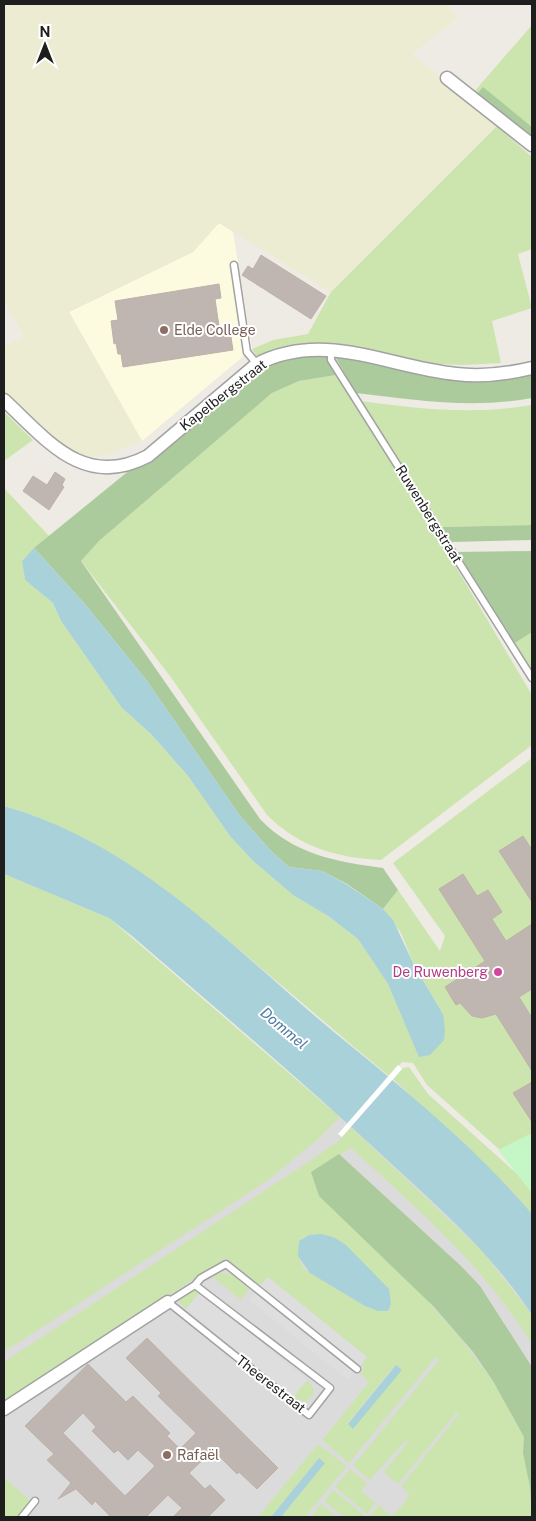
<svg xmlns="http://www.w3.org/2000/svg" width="536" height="1521" font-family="'Public Sans',sans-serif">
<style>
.residential{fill:#dcdbdb}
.education{fill:#fdfbdf}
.farmland{fill:#ebecd1}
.grass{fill:#cce5ae;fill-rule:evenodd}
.forest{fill:#accb9c}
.park{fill:#c4f6c6}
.parking{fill:#dedede}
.water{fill:#a8d1d9}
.pier{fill:#fff}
.building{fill:#bfb6b1;stroke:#bfb1a8;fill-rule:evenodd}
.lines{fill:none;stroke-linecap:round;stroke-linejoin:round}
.service-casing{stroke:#a2a2a2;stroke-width:9}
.minor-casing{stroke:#a2a2a2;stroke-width:15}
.service{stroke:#fff;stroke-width:6}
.minor{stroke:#fff;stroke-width:12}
.education-dot{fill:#8d6e63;stroke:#fff;stroke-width:2}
.hotel-dot{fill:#d1479c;stroke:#fff;stroke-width:2}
.labels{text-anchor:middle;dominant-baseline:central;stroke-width:4;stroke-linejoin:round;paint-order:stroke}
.education-label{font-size:14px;fill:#785e54;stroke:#fff;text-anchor:start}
.street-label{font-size:14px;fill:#1e1e1e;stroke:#fff}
.hotel-label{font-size:14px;fill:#b23c85;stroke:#fff;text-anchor:end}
.water-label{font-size:15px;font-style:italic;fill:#4e7ba0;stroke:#fff}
</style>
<rect width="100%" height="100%" fill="#eeebe5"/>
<path class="residential" d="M 335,1106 L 532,1190 L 532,1517 L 4,1517 L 4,1352 L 247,1186 Z"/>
<path class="education" d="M 219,223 L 233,232 L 252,349 L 142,441 L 69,312 L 193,252 Z"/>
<path class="farmland" d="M 4,4 L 447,4 L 457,18 L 412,54 L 497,126 L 331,292 L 219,223 L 193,252 L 69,312 L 142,441 L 104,456 L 83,456 L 64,445 L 4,393 L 4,347 L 24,336 L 4,301 Z"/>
<path class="grass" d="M 532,25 L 532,127 L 483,88 L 475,96 L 473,93 Z
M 497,126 L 532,157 L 532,249 L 518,254 L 532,308 L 492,321 L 501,363 L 464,365 L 410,363 L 348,349 L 263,358 L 256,355 L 252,349 L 273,340 L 308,334 L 331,292 Z
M 336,375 L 402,476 L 532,695 L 532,745 L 381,860 C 337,858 299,847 267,815 L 170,676 L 81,561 L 99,541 L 272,393 L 299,381 Z
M 360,401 C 419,409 474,415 532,405 L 532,525 L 440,527 Z
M 4,412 L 33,440 L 4,461 Z
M 4,488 L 49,536 L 22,560 L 25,580 L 53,603 L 61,621 L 122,708 L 151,734 L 188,776 L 230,836 L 252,860 L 293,895 L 328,916 L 358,939 L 388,984 L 420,1057 L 443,1014 L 415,967 L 401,933 L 383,909 L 398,890 L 440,951 L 445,936 L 393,863 L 532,758 L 532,1144 L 519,1167 L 427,1085 L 413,1063 L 402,1062 L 389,1076 C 344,1039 300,1001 255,963 C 179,898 101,834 4,806 Z
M 532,632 L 532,671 L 515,643 Z
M 4,874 L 109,918 L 340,1117 L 317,1140 L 268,1180 L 4,1352 Z
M 409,1067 L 428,1094 L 524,1180 L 532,1191 L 532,1214 L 492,1172 L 393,1079 L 403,1068 Z
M 351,1127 L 482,1251 L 532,1315 L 532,1344 C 481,1263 421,1212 351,1148 L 311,1172 L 457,1334 L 493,1381 L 524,1437 L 523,1453 L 530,1487 L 532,1517 L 370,1516 L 379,1505 L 391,1516 C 398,1511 407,1502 409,1493 L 401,1486 L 459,1414 L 457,1412 L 398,1484 L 384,1472 L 408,1442 L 406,1440 L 370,1480 L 353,1466 L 439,1360 L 436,1357 L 349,1463 L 322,1440 L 369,1382 L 360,1373 L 364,1368 L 361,1365 L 367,1357 L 267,1277 L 262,1284 L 257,1284 L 226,1258 L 4,1403 L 4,1362 L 313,1159 L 338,1141 ZM 315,1234 L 335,1238 L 389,1289 L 390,1309 L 371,1309 L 365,1306 L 305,1269 L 300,1262 L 299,1241 L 304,1237 ZM 395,1365 L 402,1370 L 348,1424 L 348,1423 Z
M 220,1273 L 232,1274 L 249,1289 L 241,1300 L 213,1277 Z
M 194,1288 L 200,1292 L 186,1309 L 177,1299 Z
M 307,1380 L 314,1389 L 312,1397 L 305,1402 L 293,1397 Z
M 318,1444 L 347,1466 L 305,1517 L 281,1517 L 325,1463 L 319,1458 L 271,1517 L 258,1517 Z
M 350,1469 L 367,1483 L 361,1491 L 376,1503 L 367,1514 L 335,1487 Z
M 4,1478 L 31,1501 L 18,1517 L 4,1517 Z
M 333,1490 L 365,1516 L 365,1517 L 344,1517 L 324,1501 Z
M 321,1504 L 337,1517 L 311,1517 Z"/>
<path class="forest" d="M 483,87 L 532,127 L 532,140 L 475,96 Z
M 329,352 L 330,365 L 336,375 L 299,381 L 272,393 L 99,541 L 81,561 L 260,819 C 293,854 337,862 383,868 L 398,890 L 383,909 L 347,884 L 322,871 L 289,867 L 272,852 L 240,816 L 147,681 L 84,603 L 34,548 L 131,469 L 270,361 Z
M 333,353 L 398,368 L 532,373 L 532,398 C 473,409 415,400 356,393 Z
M 532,525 L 532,540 L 452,542 L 440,527 Z
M 532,551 L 532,632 L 515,643 L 456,552 Z
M 339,1154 L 461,1266 L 480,1286 L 532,1367 L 532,1516 L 530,1487 L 523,1453 L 524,1437 L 493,1381 L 473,1352 L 434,1307 L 319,1196 L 311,1172 Z"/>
<path class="park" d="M 532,1133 L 532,1193 L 498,1150 Z"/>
<path class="parking" d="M 268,1277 L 367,1357 L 348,1380 L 249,1300 Z
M 200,1292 L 307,1380 L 293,1397 L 186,1309 Z"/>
<path class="water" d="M 34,548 L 84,603 L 147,681 L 240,816 L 272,852 L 289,867 L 322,871 L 346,884 L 383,909 L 393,920 L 415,967 L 443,1014 L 445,1029 L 444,1040 L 430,1055 L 419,1057 L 388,984 L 358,939 L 328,916 L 293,895 L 252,860 L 230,836 L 188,776 L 151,734 L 122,708 L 61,621 L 53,603 L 25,580 L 22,561 Z
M 4,806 C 138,844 230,946 334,1032 C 403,1088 474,1146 532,1214 L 532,1315 C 492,1253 436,1205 382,1155 C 300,1080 216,1008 132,936 L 109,918 L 4,874 Z
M 322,1234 L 335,1238 L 346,1245 L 389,1289 L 391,1304 L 388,1311 L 378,1311 L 365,1306 L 310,1273 L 298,1256 L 299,1241 L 309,1235 Z
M 396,1365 L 402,1370 L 353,1429 L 348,1424 Z
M 319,1458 L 325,1463 L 281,1517 L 271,1517 Z"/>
<path class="pier" d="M 398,1065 L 402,1069 L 342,1137 L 338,1134 Z"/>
<path class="building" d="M 261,255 L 326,296 L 311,319 L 242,275 L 248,266 L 253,269 Z
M 219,284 L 221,298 L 215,299 L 220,333 L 230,331 L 233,350 L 123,367 L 121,354 L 118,354 L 116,343 L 114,344 L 111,321 L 118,320 L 115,301 Z
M 55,472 L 65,479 L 62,485 L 64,487 L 49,510 L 23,491 L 33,476 L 47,485 Z
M 523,836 L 532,850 L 532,902 L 499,851 Z
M 463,874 L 477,896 L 488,890 L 502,912 L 492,919 L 506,941 L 532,924 L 532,989 L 519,997 L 532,1018 L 532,1071 L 496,1014 L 482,1018 L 472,1016 L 460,1003 L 456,1005 L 445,987 L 485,961 L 439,889 Z
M 532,1082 L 532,1122 L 513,1093 Z
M 147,1338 L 278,1468 L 257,1489 L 239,1472 L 237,1474 L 213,1450 L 189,1473 L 205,1489 L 210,1485 L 225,1500 L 208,1517 L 173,1517 L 182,1508 L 168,1495 L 146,1517 L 111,1517 L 95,1501 L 92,1505 L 76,1489 L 58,1499 L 71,1483 L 47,1460 L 54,1454 L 25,1426 L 88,1364 L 126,1402 L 133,1396 L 170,1433 L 167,1436 L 180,1449 L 196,1433 L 158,1396 L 161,1393 L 126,1358 ZM 83,1413 L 96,1427 L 92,1431 L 114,1453 L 118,1450 L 128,1460 L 138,1450 L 155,1466 L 125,1496 L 63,1433 Z"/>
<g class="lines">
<defs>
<path id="service" d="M 234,265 L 247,352 L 257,364
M 331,350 L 331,360 L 532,678
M 195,1285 L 330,1388 L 309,1415 L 168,1302 Z
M 195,1285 L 201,1278 L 226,1264 L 357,1369
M 22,1517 L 35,1501"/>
<path id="minor" d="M 447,78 L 532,145
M 4,400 C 47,440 84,490 148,456 L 257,364 C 325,330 387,367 456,374 C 481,377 507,374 532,368
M 4,1409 L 168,1302"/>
</defs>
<use href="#service" class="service-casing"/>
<use href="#minor" class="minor-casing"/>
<use href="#service" class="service"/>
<use href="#minor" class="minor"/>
</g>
<g class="education-dot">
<circle cx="164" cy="330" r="5"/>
<circle cx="167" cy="1455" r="5"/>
</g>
<circle class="hotel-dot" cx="498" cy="972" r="5"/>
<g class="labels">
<g class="education-label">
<text x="174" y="330">Elde College</text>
<text x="177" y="1455">Rafaël</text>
</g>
<g class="street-label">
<text transform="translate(223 395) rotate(-38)">Kapelbergstraat</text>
<text transform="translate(429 514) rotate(58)">Ruwenbergstraat</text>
<text transform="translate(271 1384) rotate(38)">Theerestraat</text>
</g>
<g class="hotel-label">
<text x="488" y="972">De Ruwenberg</text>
</g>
<g class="water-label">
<text transform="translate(284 1028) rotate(40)">Dommel</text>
</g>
</g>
<rect width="536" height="1521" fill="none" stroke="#1e1e1e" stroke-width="10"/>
<g transform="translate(45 45)" stroke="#ffffff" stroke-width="4" paint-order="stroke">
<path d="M0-4L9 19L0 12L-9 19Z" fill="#1e1e1e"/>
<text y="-8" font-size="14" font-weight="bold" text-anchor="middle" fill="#1e1e1e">N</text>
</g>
</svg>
